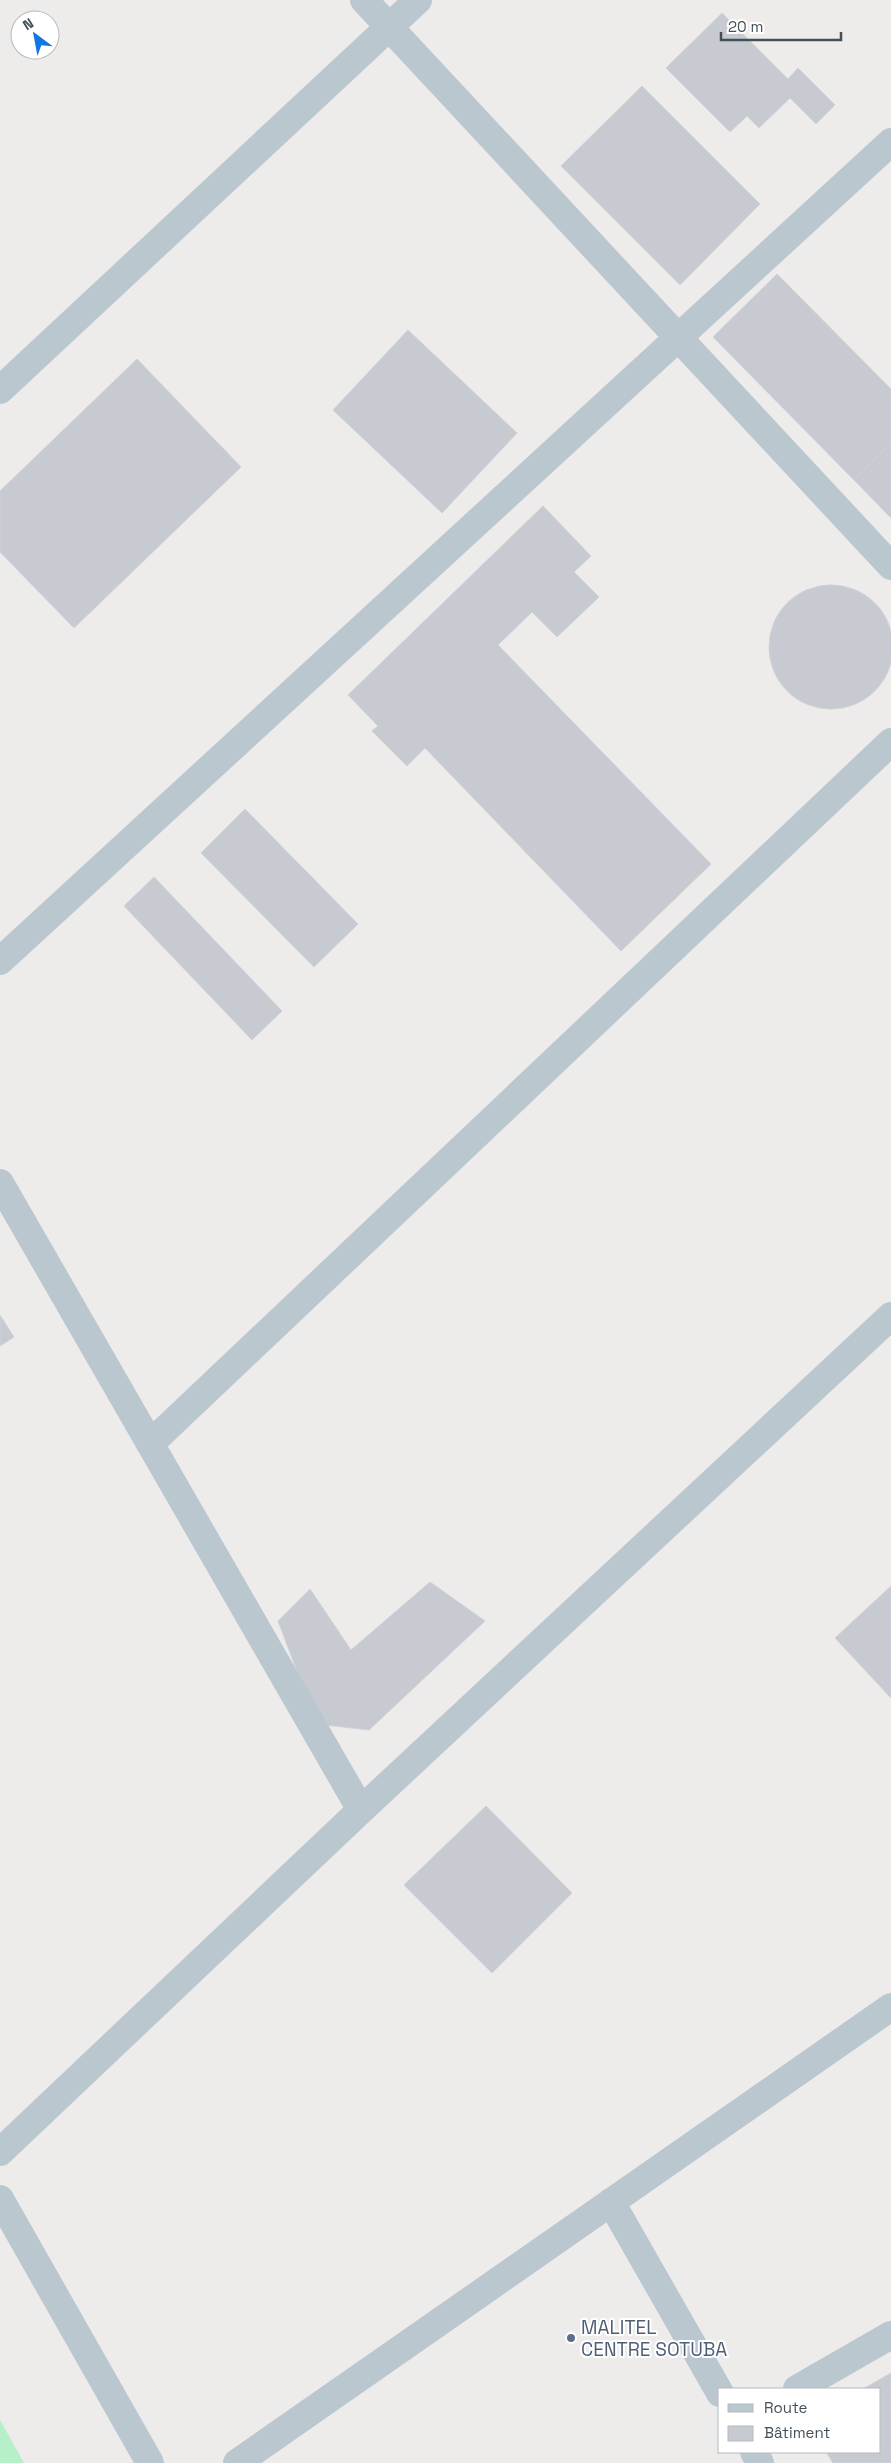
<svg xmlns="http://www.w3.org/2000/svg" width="891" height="2463" font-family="'Space Grotesk',sans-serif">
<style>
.garden{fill:#b5f0c9}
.building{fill:#c7cad1;stroke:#cfd2d7}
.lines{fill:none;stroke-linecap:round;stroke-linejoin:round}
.minor{stroke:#bbc7cf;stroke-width:28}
.service-dot{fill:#5c6f8a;stroke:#fff;stroke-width:2}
.labels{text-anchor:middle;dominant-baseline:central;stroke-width:4;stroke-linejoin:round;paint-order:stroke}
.service-label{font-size:19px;fill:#4e5e75;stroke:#fff;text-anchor:start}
</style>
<rect width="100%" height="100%" fill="#eeebeb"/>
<path class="garden" d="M 0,2420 L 24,2463 L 0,2463 Z"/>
<path class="building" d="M 722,13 L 788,79 L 798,68 L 835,105 L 816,124 L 790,98 L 759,128 L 747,116 L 730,132 L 666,68 Z
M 642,86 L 760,204 L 680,285 L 561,166 Z
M 777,274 L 891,389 L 891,443 L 854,480 L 713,337 Z
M 408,330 L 517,433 L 442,513 L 333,410 Z
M 137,359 L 241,467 L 74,628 L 0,552 L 0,491 Z
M 891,443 L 891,518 L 854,480 Z
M 543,506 L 591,556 L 574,572 L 599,597 L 557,637 L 532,612 L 498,645 L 711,864 L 621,951 L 425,748 L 407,766 L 372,731 L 378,726 L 348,695 Z
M769 647a62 62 0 1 1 124 0a62 62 0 1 1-124 0Z
M 245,809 L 358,924 L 314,967 L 201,853 Z
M 154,877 L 282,1011 L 252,1040 L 124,906 Z
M 0,1315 L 14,1337 L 0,1346 Z
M 430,1582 L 485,1621 L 369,1730 L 317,1724 L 278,1621 L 310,1589 L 351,1650 Z
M 891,1586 L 891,1698 L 835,1638 Z
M 486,1806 L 572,1893 L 492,1973 L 404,1885 Z
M 891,2373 L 891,2463 L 833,2463 L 826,2452 L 880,2452 L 880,2389 L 863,2389 Z"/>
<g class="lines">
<path class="minor" d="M 364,0 L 891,566
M 0,390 L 418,0
M 0,961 L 891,142
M 0,1183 L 361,1810
M 150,1444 L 891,742
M 0,2152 L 361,1810 L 891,1316
M 0,2199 L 150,2463
M 611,2202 L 720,2393
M 797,2389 L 891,2335
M 754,2452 L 760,2463
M 237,2463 L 891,2007"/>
</g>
<circle class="service-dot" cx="571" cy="2338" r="5"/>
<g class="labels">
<g class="service-label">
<text x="581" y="2327">MALITEL<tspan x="581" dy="22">CENTRE SOTUBA</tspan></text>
</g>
</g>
<rect x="718" y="2388" width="162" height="65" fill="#ffffff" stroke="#b4b9bd"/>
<rect x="728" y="2404" width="25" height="8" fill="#bbc7cf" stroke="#b4b9bd"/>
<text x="764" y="2413" font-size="15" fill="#435059">Route</text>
<rect x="728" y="2426" width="25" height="15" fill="#c7cad1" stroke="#b4b9bd"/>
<text x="764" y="2438" font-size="15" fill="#435059">Bâtiment</text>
<g transform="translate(35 35) rotate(328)"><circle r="24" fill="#ffffff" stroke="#b4b9bd"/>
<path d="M0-4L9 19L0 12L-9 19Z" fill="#1176e2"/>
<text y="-8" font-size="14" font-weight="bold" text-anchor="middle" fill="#435059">N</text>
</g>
<path d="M721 32v8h120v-8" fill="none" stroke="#435059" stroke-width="2.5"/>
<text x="728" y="32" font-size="15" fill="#435059" stroke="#ffffff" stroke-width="4" paint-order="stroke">20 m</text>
</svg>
